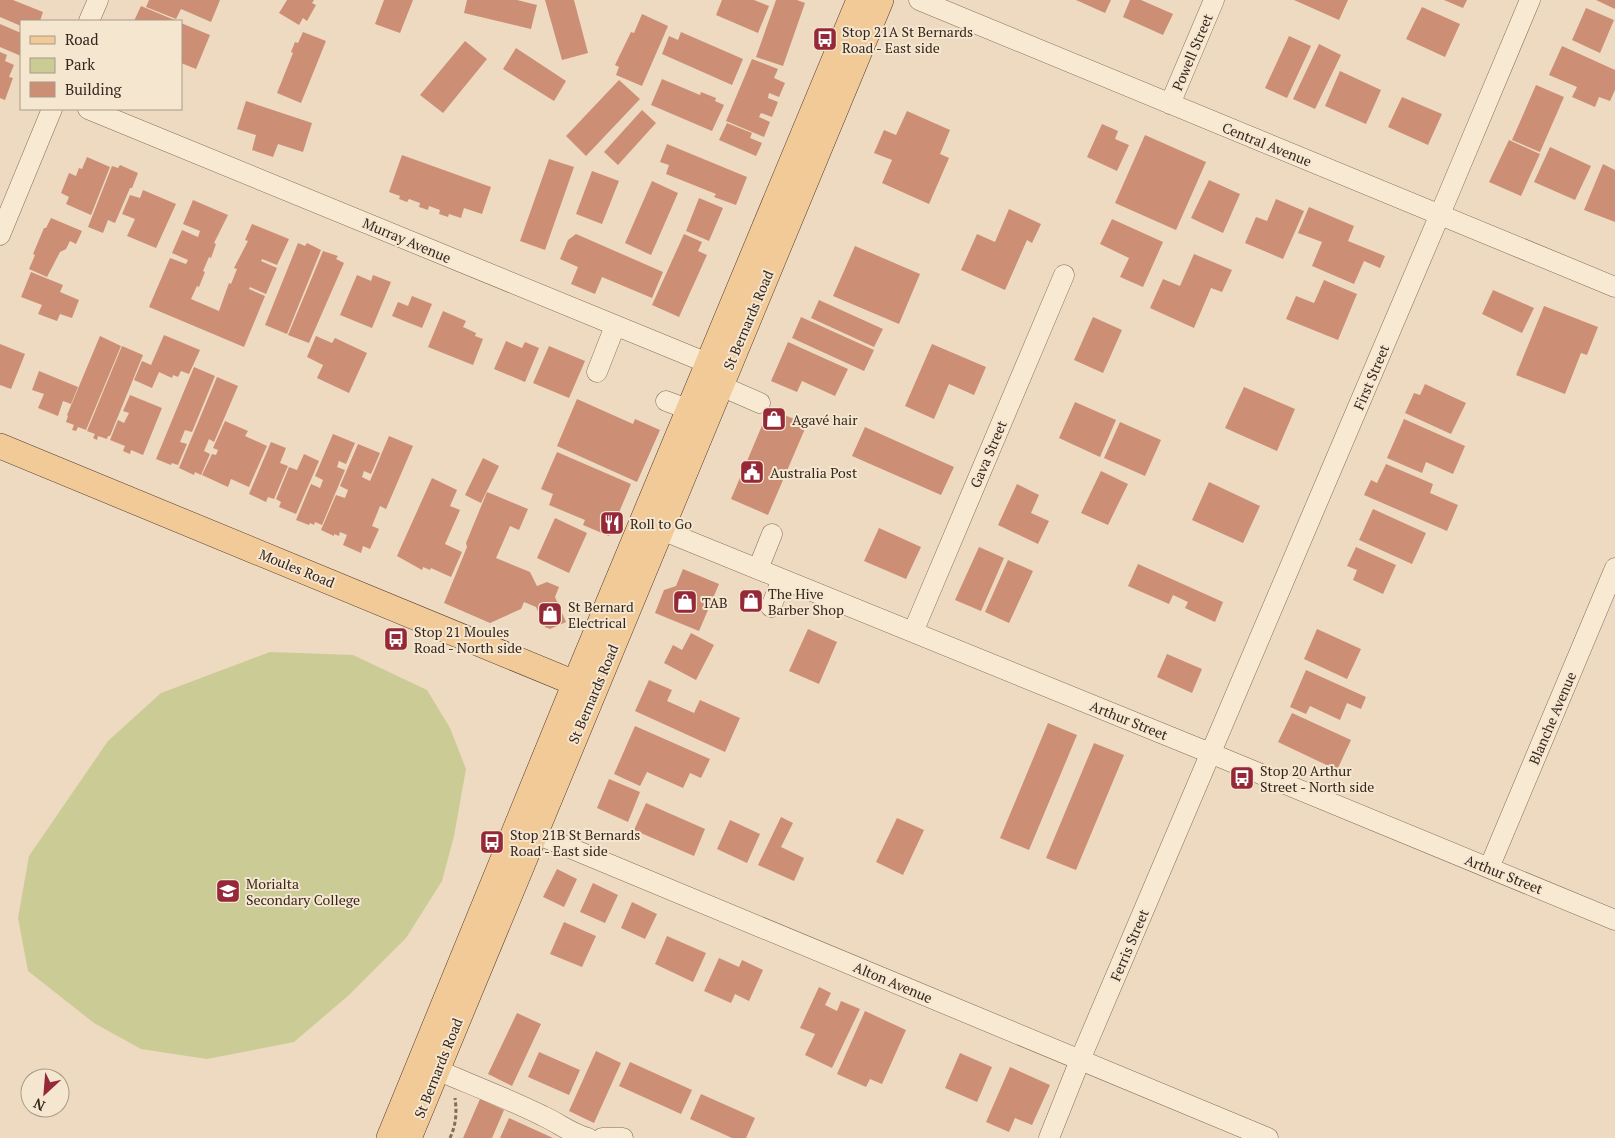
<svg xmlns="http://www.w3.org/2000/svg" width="1615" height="1138" font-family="'PT Serif',serif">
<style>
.green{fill:#cbcb95}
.building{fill:#cc8f76}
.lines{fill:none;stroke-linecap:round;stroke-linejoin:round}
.minor-casing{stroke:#866b58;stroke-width:21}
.major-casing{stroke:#543a2d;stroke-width:26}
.path{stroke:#866b58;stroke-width:3;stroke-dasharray:4 2.5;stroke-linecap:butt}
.minor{stroke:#f8e9d3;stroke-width:20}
.major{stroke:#f1ca98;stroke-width:25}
.labels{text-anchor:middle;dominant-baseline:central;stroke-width:4;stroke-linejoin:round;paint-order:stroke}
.poi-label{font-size:14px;fill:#36261d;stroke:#f5e6d0;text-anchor:start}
.street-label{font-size:14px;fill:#36261d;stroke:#f5e6d0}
</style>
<rect width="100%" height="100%" fill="#eddac0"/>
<path class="green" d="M 270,652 L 353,655 L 427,690 L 450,728 L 466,769 L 454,836 L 442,881 L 406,938 L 349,995 L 294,1042 L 207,1059 L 141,1049 L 94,1023 L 28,971 L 18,918 L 29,856 L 108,741 L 161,693 Z"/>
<path class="building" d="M 0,0 L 13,0 L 43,12 L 40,21 L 21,21 L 21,26 L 0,17 Z
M 149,0 L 220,0 L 211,22 L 181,9 L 176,19 L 146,7 Z
M 287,0 L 314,0 L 312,3 L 316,5 L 307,21 L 303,18 L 299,25 L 279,13 Z
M 384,0 L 413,0 L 400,33 L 375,24 Z
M 467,0 L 517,0 L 537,5 L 531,29 L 464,13 Z
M 545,0 L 574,0 L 588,53 L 562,60 Z
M 722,0 L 754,0 L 769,6 L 758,33 L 716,15 Z
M 776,0 L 797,0 L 805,3 L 783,66 L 756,57 Z
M 1076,0 L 1111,0 L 1105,13 Z
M 1130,0 L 1141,0 L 1173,14 L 1163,35 L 1123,17 Z
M 1294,0 L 1348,0 L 1339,20 Z
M 1444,0 L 1467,0 L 1463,8 Z
M 1596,0 L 1615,0 L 1615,9 Z
M 141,6 L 177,21 L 134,21 Z
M 1422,7 L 1460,24 L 1445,57 L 1406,39 Z
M 1586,8 L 1614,20 L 1600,53 L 1572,40 Z
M 642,14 L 668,26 L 642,86 L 616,75 L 619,67 L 615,65 L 631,32 L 634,33 Z
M 181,23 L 210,35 L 196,69 L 181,63 Z
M 0,24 L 21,33 L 21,56 L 0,47 Z
M 303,32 L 326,41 L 301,103 L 277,93 L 293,53 L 291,52 L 295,42 L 298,43 Z
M 681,32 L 743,59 L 732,85 L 662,54 L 669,36 L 678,40 Z
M 1289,36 L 1311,46 L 1287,98 L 1265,88 Z
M 465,41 L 487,59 L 443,113 L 420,95 Z
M 1319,44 L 1341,55 L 1315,109 L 1293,99 Z
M 1562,46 L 1615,70 L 1615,90 L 1610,101 L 1599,97 L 1595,107 L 1572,97 L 1577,87 L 1549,75 Z
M 516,48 L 566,81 L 554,101 L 503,69 Z
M 0,52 L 7,55 L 5,61 L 14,65 L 9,77 L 13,78 L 5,100 L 0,98 Z
M 752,59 L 778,69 L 774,78 L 785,83 L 779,97 L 769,93 L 768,98 L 778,102 L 772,117 L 761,113 L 759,117 L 770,122 L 764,137 L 726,121 Z
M 1340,71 L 1381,90 L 1366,124 L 1325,106 Z
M 662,79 L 700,95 L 701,92 L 716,98 L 715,101 L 724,105 L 712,131 L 651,105 Z
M 619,80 L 640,99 L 586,156 L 566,136 Z
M 1536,85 L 1564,97 L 1540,152 L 1512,140 Z
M 1402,97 L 1442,114 L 1428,145 L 1388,127 Z
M 246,101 L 312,123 L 303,152 L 278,144 L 273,157 L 252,150 L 256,135 L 237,129 Z
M 642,110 L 656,123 L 618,165 L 604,152 Z
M 907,111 L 950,130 L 940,154 L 949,158 L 929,204 L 882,183 L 892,160 L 874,153 L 884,130 L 896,135 Z
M 727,123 L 752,133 L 750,138 L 762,143 L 756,156 L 719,140 Z
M 1102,124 L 1118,131 L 1115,139 L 1129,145 L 1117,171 L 1087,157 Z
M 1145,135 L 1206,162 L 1176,230 L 1115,203 Z
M 1509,140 L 1540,154 L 1521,196 L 1489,182 Z
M 667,144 L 747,177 L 736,205 L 714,197 L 716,194 L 666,174 L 669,165 L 660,162 Z
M 1550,147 L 1591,166 L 1575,200 L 1534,182 Z
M 402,155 L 491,187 L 482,214 L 464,208 L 461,218 L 449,214 L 448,217 L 439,214 L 440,210 L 429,206 L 428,210 L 419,207 L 420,203 L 409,199 L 407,202 L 399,199 L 400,196 L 389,192 Z
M 87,157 L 110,167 L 91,215 L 66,204 L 69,197 L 61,193 L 69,173 L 76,176 L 79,168 L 82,169 Z
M 549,159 L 574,167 L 545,250 L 520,241 Z
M 1603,164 L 1615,170 L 1615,222 L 1584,210 Z
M 120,165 L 138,173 L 132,188 L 130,188 L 115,223 L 108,220 L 103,233 L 88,227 L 112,166 L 118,168 Z
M 592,171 L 619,181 L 602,224 L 576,214 Z
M 1209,180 L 1240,194 L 1223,233 L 1191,218 Z
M 652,181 L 678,193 L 651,255 L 625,243 Z
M 143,190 L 176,204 L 156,248 L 127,236 L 135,219 L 122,214 L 130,195 L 140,198 Z
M 699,198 L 723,208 L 709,241 L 686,231 Z
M 1276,199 L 1304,211 L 1283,259 L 1245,243 L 1256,217 L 1267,221 Z
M 193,200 L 228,215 L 214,243 L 216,244 L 211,258 L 209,257 L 203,271 L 205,272 L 199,287 L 197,286 L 191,299 L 219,311 L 229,283 L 231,284 L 237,269 L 234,268 L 248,241 L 245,240 L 252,224 L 289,239 L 277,265 L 262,259 L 261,261 L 277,268 L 266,294 L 250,287 L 249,289 L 265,296 L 244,347 L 149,307 L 170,258 L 186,264 L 188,260 L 172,253 L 182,230 L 198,237 L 200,231 L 183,224 Z
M 1309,207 L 1354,226 L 1348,241 L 1385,256 L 1380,268 L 1364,261 L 1354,284 L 1312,266 L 1322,242 L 1298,233 Z
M 1009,209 L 1041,224 L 1032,243 L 1027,240 L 1005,290 L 961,270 L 977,234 L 995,242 Z
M 51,218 L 82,231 L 76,244 L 70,241 L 66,249 L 60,252 L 47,277 L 29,269 L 35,255 L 33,254 L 44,228 L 46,228 Z
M 1112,219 L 1163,242 L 1143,287 L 1120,277 L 1129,258 L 1100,244 Z
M 576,234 L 663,272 L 652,298 L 602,277 L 595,294 L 571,284 L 578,267 L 560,259 L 568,240 Z
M 684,234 L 702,242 L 698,251 L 707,255 L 679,317 L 652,305 Z
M 298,243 L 305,246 L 307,243 L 321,250 L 287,334 L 265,325 Z
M 855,246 L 920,274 L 899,324 L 833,296 Z
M 323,251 L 338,256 L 336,259 L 344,263 L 309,343 L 288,335 Z
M 1194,254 L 1232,270 L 1222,292 L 1211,288 L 1194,328 L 1150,308 L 1163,279 L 1180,286 Z
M 31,272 L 63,285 L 60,292 L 79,300 L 72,318 L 60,314 L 57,321 L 38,314 L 42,305 L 21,297 Z
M 357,275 L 371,281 L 373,275 L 391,282 L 372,328 L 340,315 Z
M 1324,280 L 1357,294 L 1338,340 L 1286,319 L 1296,296 L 1314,303 Z
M 1493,290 L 1534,308 L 1522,333 L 1482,314 Z
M 412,296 L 432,304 L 422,328 L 392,316 L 398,302 L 408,306 Z
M 819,300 L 883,329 L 874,347 L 811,318 Z
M 1544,306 L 1598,327 L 1587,355 L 1581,353 L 1565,394 L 1516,375 Z
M 443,311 L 466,321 L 463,327 L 476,333 L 475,336 L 483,339 L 473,365 L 428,347 Z
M 801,317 L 874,350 L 864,371 L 792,338 Z
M 1093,317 L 1122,330 L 1103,373 L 1074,360 Z
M 164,335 L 200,350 L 189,374 L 181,371 L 178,377 L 173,375 L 172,378 L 159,372 L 152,388 L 134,380 L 142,361 L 151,365 Z
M 100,336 L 121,346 L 86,430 L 78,427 L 76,431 L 72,430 L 74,425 L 66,422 L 68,416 L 67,415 Z
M 316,336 L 332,343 L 335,338 L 367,353 L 349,393 L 317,378 L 323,365 L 307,357 Z
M 506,341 L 522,348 L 525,342 L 539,348 L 525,382 L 494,369 Z
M 788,342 L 848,369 L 835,396 L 802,381 L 797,392 L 771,381 Z
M 0,344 L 25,354 L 11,389 L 0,385 Z
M 932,344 L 986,367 L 974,395 L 949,384 L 934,419 L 905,406 Z
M 122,346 L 143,355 L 110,436 L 108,436 L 107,439 L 98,436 L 97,440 L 93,438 L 95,434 L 87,431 Z
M 549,346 L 585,361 L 569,398 L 533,383 Z
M 194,367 L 215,376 L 192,432 L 185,430 L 180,442 L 187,444 L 178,465 L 172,463 L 171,465 L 156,459 Z
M 39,371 L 78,387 L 71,404 L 63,401 L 58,416 L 38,408 L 44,394 L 32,390 Z
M 217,377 L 238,386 L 214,442 L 209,439 L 204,451 L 210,454 L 201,475 L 195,472 L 194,475 L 179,468 Z
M 1425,384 L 1466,403 L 1451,434 L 1405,413 L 1414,393 L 1420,395 Z
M 1244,387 L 1295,409 L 1277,451 L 1225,428 Z
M 130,395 L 162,408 L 143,455 L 131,450 L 130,454 L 123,451 L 125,446 L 110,440 L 118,420 L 124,423 L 129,413 L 123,411 Z
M 577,399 L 633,424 L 635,419 L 660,430 L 637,482 L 557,446 Z
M 1075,402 L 1116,420 L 1100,457 L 1059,438 Z
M 769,409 L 807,424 L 768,515 L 731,499 Z
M 1404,419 L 1465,446 L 1453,474 L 1426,462 L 1422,473 L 1387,458 Z
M 225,421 L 248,431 L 245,436 L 267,446 L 249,487 L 231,479 L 228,487 L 202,475 L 212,454 L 216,455 L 218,450 L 213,448 Z
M 1120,422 L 1161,440 L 1145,476 L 1104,458 Z
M 865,427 L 954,467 L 941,495 L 852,456 Z
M 333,434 L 355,443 L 346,464 L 339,461 L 337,467 L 345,470 L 322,525 L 315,522 L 314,525 L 310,523 L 309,525 L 296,520 L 311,484 L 320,488 L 323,480 L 315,476 Z
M 389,436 L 413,446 L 386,509 L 380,506 L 372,526 L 379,529 L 370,549 L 363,546 L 361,553 L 343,545 L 347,535 L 340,532 L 339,536 L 334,534 L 334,536 L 321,530 L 336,495 L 345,498 L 348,490 L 340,486 L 358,444 L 380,453 L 371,474 L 364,471 L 362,477 L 370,481 Z
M 271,442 L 286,448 L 280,463 L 288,466 L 274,499 L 268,497 L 266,502 L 249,494 Z
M 557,452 L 631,484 L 609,536 L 583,525 L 585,520 L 549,505 L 553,494 L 541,489 Z
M 304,454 L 319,461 L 296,514 L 279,507 L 281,502 L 276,499 L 289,467 L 297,470 Z
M 483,458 L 499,466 L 481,503 L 465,495 Z
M 1386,464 L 1433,484 L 1430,493 L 1458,505 L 1447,531 L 1364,495 L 1371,480 L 1377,483 Z
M 1101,471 L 1128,484 L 1108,525 L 1081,513 Z
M 432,478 L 457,490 L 450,506 L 460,510 L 445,544 L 462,552 L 451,577 L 431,568 L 430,570 L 423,567 L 422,570 L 397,556 Z
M 1209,482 L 1260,506 L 1243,543 L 1192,520 Z
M 1017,484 L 1039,495 L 1031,513 L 1049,521 L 1038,544 L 998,525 Z
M 487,492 L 528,509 L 519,530 L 510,526 L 496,558 L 530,572 L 537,586 L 547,582 L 559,587 L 555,597 L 566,622 L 550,629 L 545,627 L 536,607 L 524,602 L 521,609 L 490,623 L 444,603 L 467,547 L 466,543 Z
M 1373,509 L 1426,533 L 1412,564 L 1359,540 Z
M 555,518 L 587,533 L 569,573 L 537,558 Z
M 879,528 L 921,547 L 906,579 L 864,561 Z
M 979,547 L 1004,558 L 981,611 L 955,600 Z
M 1356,547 L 1396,565 L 1383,594 L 1353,580 L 1357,570 L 1347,566 Z
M 1008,560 L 1033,571 L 1009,623 L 985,612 Z
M 1138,564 L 1223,602 L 1215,622 L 1185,608 L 1188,602 L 1173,595 L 1169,604 L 1128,586 Z
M 683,569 L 719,584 L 699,631 L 655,613 L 664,590 L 676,586 Z
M 749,589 L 763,595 L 755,613 L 741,607 Z
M 808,629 L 837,642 L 819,684 L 789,671 Z
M 1317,629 L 1361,649 L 1347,679 L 1304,659 Z
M 691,633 L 714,645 L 696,680 L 664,663 L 673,645 L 682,650 Z
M 1167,654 L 1202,669 L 1192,693 L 1157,677 Z
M 1306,670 L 1366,697 L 1361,709 L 1347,703 L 1340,720 L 1310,706 L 1306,714 L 1290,707 Z
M 649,680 L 672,690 L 667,701 L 694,713 L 700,700 L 740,718 L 725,752 L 635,711 Z
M 1292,713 L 1351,740 L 1337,770 L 1278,742 Z
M 1048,723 L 1077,735 L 1029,850 L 1000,838 Z
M 635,726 L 710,759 L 701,778 L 690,773 L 683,788 L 647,772 L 640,786 L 614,774 Z
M 1094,743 L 1124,755 L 1076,870 L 1046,858 Z
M 609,779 L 640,792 L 628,822 L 597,808 Z
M 646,803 L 705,829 L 694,856 L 634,830 Z
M 781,817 L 793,823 L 781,847 L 804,858 L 794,881 L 758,865 Z
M 897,818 L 924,830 L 903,875 L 876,862 Z
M 730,820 L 760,834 L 747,863 L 717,849 Z
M 557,869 L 577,879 L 564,907 L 543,897 Z
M 593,883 L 618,895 L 605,923 L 580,912 Z
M 632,902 L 657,914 L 645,939 L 621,928 Z
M 564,922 L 596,936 L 582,967 L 550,954 Z
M 667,936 L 706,953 L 693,982 L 655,964 Z
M 719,958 L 739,967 L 742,960 L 763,970 L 749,1001 L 735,994 L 731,1003 L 704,991 Z
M 819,987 L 831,993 L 825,1005 L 837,1011 L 841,1001 L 860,1009 L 832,1068 L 805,1055 L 815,1034 L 800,1028 Z
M 865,1011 L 906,1030 L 882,1084 L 870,1079 L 866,1087 L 837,1074 Z
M 517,1013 L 541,1024 L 512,1086 L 488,1074 Z
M 596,1051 L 621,1063 L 594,1123 L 569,1111 Z
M 539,1052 L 580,1070 L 569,1095 L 528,1077 Z
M 960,1053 L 992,1067 L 977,1102 L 945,1088 Z
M 630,1062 L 692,1090 L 681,1114 L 619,1086 Z
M 1010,1067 L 1050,1085 L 1032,1125 L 1015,1118 L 1009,1132 L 986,1122 Z
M 701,1094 L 755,1118 L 746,1138 L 732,1138 L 690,1119 Z
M 480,1099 L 504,1110 L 492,1138 L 463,1138 Z
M 509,1118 L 553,1138 L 500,1138 Z"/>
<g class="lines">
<defs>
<path id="minor" d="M 919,0 L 1615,287
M 89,21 L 98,0
M 1170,104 L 1214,0
M 88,109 L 722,369
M 0,235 L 52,109
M 597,372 L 615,326
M 721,386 L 760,403
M 666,401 L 690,410
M 647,524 L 1210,753 L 1615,920
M 758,569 L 772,534
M 771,607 L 782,579
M 913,632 L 1064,275
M 522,828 L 1268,1138
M 1489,868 L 1615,568
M 437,1070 C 472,1085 509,1099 543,1116 C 559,1123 571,1134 588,1138
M 602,1138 L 623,1138
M 1049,1138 L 1080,1060 L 1446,200 L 1530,0"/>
<path id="major" d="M 0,446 L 589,689
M 389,1138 L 575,683 L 859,0
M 409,1138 L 881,0"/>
</defs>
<use href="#minor" class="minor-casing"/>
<use href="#major" class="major-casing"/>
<path class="path" d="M 450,1138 C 456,1125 457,1113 455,1098"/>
<use href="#minor" class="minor"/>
<use href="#major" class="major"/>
</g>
<defs>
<symbol id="bus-square" viewBox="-11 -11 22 22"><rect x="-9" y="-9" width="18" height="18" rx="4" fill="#952937" stroke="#f5e6d0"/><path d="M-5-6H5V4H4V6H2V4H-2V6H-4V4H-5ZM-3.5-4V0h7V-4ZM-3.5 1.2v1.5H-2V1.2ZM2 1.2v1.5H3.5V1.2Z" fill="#fff"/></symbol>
<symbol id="shop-square" viewBox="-11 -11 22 22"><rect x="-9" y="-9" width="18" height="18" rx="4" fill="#952937" stroke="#f5e6d0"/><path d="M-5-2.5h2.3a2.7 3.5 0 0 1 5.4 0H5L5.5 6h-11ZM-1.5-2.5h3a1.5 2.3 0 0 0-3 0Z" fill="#fff"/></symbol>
<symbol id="civic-square" viewBox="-11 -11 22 22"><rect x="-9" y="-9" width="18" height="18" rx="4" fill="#952937" stroke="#f5e6d0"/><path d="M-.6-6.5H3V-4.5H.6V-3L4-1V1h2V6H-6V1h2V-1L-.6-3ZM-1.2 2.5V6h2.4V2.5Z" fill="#fff"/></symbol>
<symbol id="restaurant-square" viewBox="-11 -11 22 22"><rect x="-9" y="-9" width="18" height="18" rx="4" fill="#952937" stroke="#f5e6d0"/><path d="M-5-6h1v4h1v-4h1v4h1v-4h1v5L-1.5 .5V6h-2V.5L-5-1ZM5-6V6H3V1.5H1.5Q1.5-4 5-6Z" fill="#fff"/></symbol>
<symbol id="school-square" viewBox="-11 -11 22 22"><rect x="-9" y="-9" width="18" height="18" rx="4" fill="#952937" stroke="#f5e6d0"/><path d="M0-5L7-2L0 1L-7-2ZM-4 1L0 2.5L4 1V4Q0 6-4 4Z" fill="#fff"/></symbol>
</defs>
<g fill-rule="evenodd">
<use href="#bus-square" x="811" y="25" width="28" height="28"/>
<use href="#shop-square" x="760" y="405" width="28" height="28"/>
<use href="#civic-square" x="738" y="458" width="28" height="28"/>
<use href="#restaurant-square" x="598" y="509" width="28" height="28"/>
<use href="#shop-square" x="737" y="587" width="28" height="28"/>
<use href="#shop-square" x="671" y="588" width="28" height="28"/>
<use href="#shop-square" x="536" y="600" width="28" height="28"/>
<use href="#bus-square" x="382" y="625" width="28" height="28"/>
<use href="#bus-square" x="1228" y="764" width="28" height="28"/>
<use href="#bus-square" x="478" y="828" width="28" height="28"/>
<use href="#school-square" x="214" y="877" width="28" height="28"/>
</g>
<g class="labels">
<g class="poi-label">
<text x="842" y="31">Stop 21A St Bernards<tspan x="842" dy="16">Road - East side</tspan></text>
<text x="792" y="419">Agavé hair</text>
<text x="770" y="472">Australia Post</text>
<text x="630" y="523">Roll to Go</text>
<text x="768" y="593">The Hive<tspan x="768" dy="16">Barber Shop</tspan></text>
<text x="702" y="602">TAB</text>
<text x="568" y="606">St Bernard<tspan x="568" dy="16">Electrical</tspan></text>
<text x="414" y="631">Stop 21 Moules<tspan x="414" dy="16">Road - North side</tspan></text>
<text x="1260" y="770">Stop 20 Arthur<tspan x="1260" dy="16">Street - North side</tspan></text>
<text x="510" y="834">Stop 21B St Bernards<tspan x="510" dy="16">Road - East side</tspan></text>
<text x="246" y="883">Morialta<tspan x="246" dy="16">Secondary College</tspan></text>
</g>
<g class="street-label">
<text transform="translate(1192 52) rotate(-67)">Powell Street</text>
<text transform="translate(1267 144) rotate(22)">Central Avenue</text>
<text transform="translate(407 240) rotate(23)">Murray Avenue</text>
<text transform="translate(748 320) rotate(-67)">St Bernards Road</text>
<text transform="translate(1371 377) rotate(-67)">First Street</text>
<text transform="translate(988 454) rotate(-67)">Gava Street</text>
<text transform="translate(297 568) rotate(22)">Moules Road</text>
<text transform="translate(593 694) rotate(-67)">St Bernards Road</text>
<text transform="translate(1552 718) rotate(-67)">Blanche Avenue</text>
<text transform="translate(1129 720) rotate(22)">Arthur Street</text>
<text transform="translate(1504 874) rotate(22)">Arthur Street</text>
<text transform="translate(1129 945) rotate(-67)">Ferris Street</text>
<text transform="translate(893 982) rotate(23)">Alton Avenue</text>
<text transform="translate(438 1068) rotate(-68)">St Bernards Road</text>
</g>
</g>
<rect x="20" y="20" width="162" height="90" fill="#f5e6d0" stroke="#a99988"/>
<rect x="30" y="36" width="25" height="8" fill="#f1ca98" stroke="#a99988"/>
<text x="65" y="45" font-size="15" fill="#36261d">Road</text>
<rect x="30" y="58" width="25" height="15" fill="#cbcb95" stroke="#a99988"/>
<text x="65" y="70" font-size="15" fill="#36261d">Park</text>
<rect x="30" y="82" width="25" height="15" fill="#cc8f76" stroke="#a99988"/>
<text x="65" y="95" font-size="15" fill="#36261d">Building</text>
<g transform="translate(45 1093) rotate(206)"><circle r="24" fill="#f5e6d0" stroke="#a99988"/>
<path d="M0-4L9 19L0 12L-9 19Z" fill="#952937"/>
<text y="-8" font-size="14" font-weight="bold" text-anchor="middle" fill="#36261d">N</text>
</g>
</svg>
